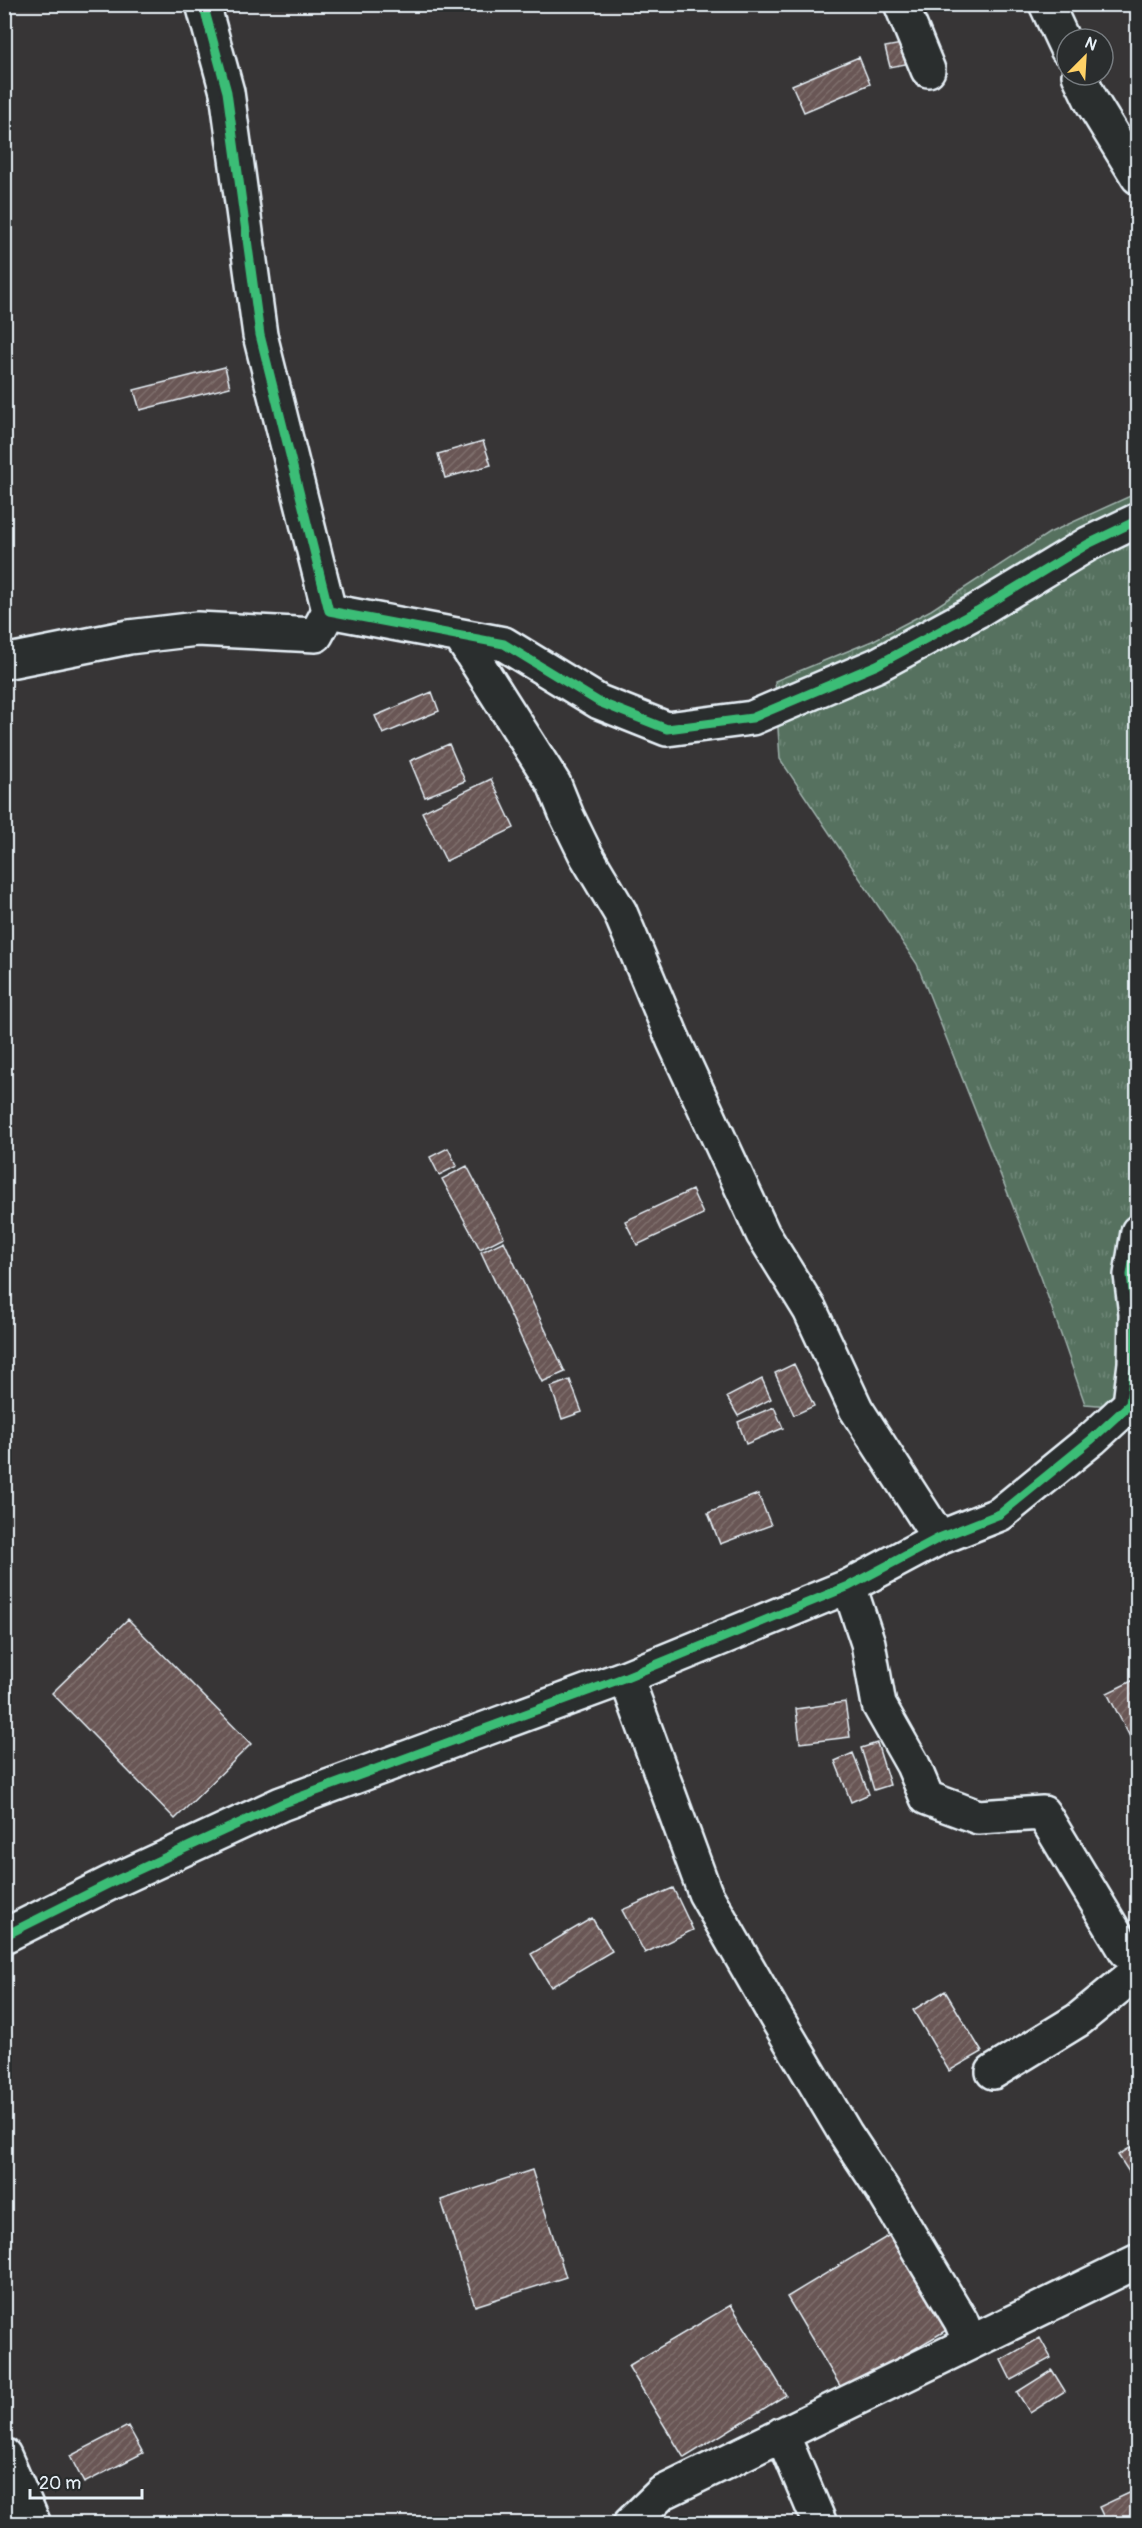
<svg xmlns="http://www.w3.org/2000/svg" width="1142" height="2528" font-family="Pangolin,sans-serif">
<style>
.grass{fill:url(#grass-tufts);stroke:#9fb1ac;stroke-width:1.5}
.building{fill:url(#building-hatch);stroke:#e8f1f8;stroke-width:1.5}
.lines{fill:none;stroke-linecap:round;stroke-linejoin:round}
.minor-casing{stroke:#e8f1f8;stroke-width:38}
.minor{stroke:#2a2d2e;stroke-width:33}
.cycleway-casing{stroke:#2a2d2e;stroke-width:13}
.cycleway{stroke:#3abd76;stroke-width:9}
</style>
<defs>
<pattern id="grass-tufts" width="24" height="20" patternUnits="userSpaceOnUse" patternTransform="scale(1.5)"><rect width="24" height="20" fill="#56715f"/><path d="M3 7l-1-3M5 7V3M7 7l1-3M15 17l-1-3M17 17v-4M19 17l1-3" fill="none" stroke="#6e8677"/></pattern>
<pattern id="building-hatch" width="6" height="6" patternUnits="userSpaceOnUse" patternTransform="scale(1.5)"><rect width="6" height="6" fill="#695654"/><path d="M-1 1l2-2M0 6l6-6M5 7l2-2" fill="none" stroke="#7e6f6d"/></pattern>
</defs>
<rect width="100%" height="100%" fill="#373536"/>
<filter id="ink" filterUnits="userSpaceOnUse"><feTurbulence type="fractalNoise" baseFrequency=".0167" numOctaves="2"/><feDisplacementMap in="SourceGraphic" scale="12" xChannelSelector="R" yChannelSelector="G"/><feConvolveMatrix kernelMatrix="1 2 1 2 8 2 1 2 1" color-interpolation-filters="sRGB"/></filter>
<g filter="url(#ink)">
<path class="grass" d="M 1137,493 L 1137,1408 L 1085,1404 L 1041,1277 L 917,964 L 780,759 L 775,681 L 872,641 L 931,610 L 1049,533 Z"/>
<path class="building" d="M 907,43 L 911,63 L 890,67 L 885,47 Z
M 859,57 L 870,84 L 804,112 L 792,85 Z
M 225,367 L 230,387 L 140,410 L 134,390 Z
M 483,441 L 491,465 L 445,478 L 438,454 Z
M 432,692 L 439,711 L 383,734 L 375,716 Z
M 449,744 L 465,781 L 425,797 L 410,761 Z
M 491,779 L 514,828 L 446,861 L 422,812 Z
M 448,1148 L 457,1166 L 439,1175 L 430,1157 Z
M 467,1166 L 504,1237 L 480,1249 L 442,1179 Z
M 692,1190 L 703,1214 L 637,1245 L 625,1221 Z
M 504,1241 L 565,1372 L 542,1382 L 481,1252 Z
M 794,1364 L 814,1406 L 794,1415 L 775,1373 Z
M 762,1379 L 771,1399 L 738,1416 L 727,1397 Z
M 570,1380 L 582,1412 L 562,1419 L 551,1387 Z
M 774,1407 L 783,1428 L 746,1444 L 738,1422 Z
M 758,1494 L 771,1525 L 720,1544 L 708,1513 Z
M 128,1619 L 251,1744 L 175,1819 L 52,1693 Z
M 1138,1678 L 1138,1752 L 1107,1693 Z
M 845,1702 L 850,1737 L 800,1743 L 796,1709 Z
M 877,1743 L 890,1785 L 874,1790 L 861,1748 Z
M 853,1753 L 869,1794 L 851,1802 L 835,1761 Z
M 673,1888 L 693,1930 L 645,1953 L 622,1910 Z
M 592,1918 L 612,1951 L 551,1987 L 531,1954 Z
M 945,1991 L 982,2052 L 949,2071 L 913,2010 Z
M 1138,2143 L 1138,2186 L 1118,2155 Z
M 532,2170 L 566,2277 L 475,2306 L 441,2200 Z
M 893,2233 L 950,2328 L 843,2391 L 787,2297 Z
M 731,2305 L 786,2395 L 684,2458 L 628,2366 Z
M 1040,2338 L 1051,2358 L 1011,2380 L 1001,2360 Z
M 1052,2370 L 1065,2391 L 1030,2413 L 1017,2392 Z
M 128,2426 L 143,2453 L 84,2483 L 70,2456 Z
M 4,2486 L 21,2524 L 4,2524 Z
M 1138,2489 L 1138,2524 L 1107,2524 L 1099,2507 Z"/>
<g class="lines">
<defs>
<path id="minor" d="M 203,4 L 227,92 L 260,335 L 329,611 L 504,644 L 599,702 L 667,729 L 752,718 L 877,665 L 977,611 L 1088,544 L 1138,520
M 901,4 L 928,70
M 1046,4 L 1067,49
M 1079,75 L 1092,102 L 1138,177
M 460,636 L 554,784 L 567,816 L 586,855 L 620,912 L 673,1039 L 763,1234 L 810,1310 L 856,1409 L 939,1538
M 4,662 L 129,637 L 197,629 L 316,635 L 329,611
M 849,1586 L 868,1643 L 879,1705 L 913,1765 L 927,1798 L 978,1817 L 1043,1813 L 1126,1951 L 1138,1957
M 626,1677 L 705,1893 L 776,2017 L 845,2133 L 882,2189 L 961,2321 L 970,2343
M 4,1936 L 110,1883 L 281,1804 L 626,1677 L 849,1586 L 939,1538 L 1000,1514 L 1092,1439 L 1130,1404 L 1135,1363 L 1136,1314 L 1131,1275 L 1138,1232
M 993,2072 L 1078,2020 L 1138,1971
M 782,2434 L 820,2524
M 4,2455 L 34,2524
M 630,2524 L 662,2493 L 1138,2261"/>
</defs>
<use href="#minor" class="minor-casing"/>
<use href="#minor" class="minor"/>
<defs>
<path id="cycleway" d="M 203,4 L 227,92 L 260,335 L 329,611 L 504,644 L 599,702 L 667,729 L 752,718 L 877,665 L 977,611 L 1088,544 L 1138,520
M 4,1936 L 110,1883 L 281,1804 L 626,1677 L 849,1586 L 939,1538 L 1000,1514 L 1092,1439 L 1130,1404 L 1135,1363 L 1136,1314 L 1131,1275 L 1138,1232"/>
</defs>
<use href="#cycleway" class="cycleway-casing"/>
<use href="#cycleway" class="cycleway"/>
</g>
</g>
<rect width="1142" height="2528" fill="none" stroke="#2a2d2e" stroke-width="24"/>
<rect x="12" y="12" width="1118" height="2504" fill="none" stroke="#e8f1f8" stroke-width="2" filter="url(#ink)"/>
<g transform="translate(1085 57) rotate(24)"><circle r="28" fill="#2a2d2e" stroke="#767b7f" stroke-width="1.5"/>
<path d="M0-4.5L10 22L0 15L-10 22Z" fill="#ffd166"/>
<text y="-9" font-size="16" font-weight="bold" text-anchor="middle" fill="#e8f1f8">N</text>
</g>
<path d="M30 2489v9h112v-9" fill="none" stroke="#e8f1f8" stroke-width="3"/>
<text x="39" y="2489" font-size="18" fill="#e8f1f8" stroke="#2a2d2e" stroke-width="4.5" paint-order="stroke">20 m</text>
</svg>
